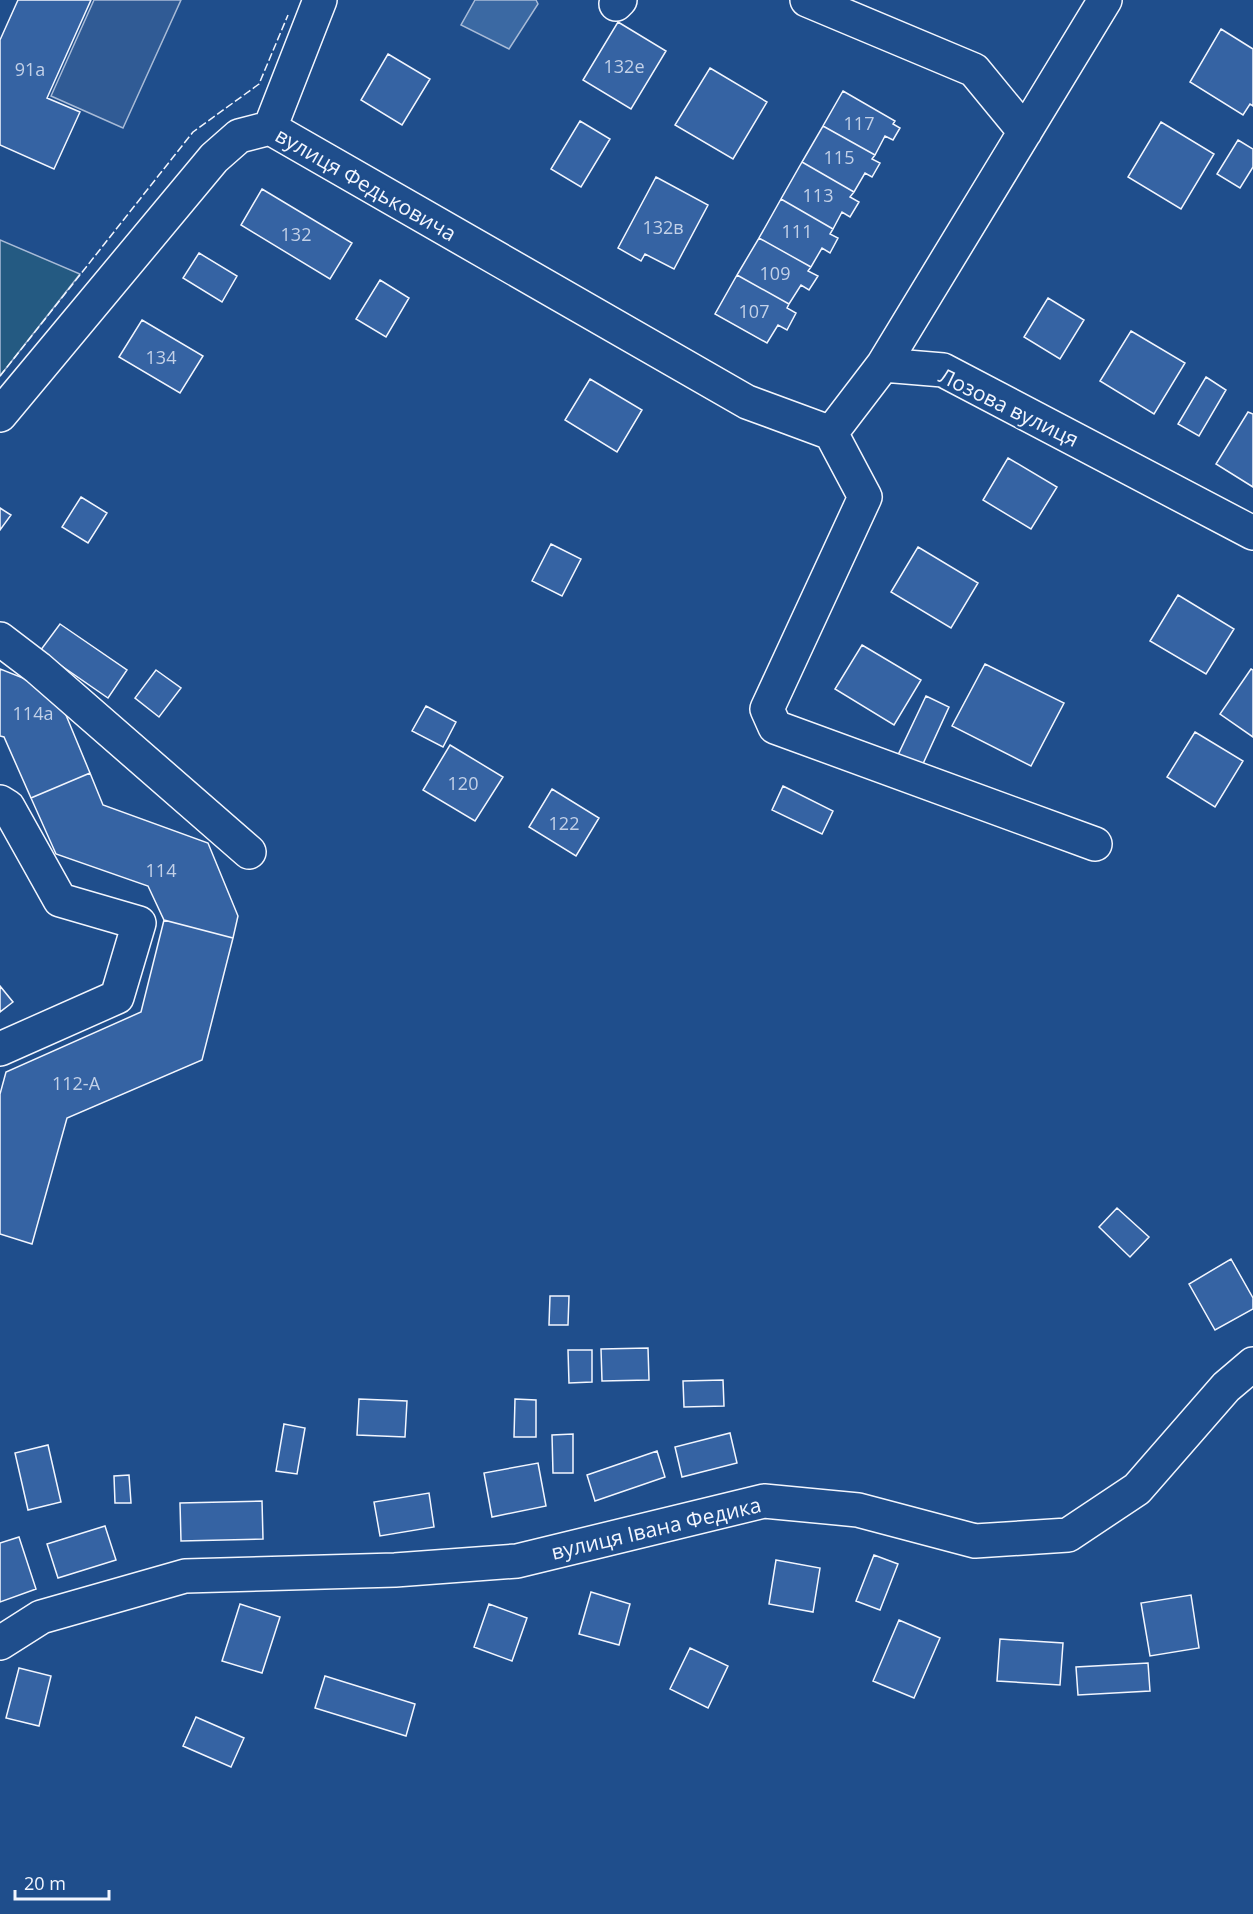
<svg xmlns="http://www.w3.org/2000/svg" width="1253" height="1914" font-family="'Open Sans',sans-serif">
<style>
.green{fill:#245a82;stroke:#a8bbd7;stroke-width:1.5}
.parking{fill:#305b95;stroke:#a8bbd7;stroke-width:1.5}
.water{fill:#3b69a3;stroke:#a8bbd7;stroke-width:1.5}
.building{fill:#3563a3;stroke:#f2f6ff;stroke-width:1.5}
.lines{fill:none;stroke-linecap:round;stroke-linejoin:round}
.minor-casing{stroke:#f2f6ff;stroke-width:36}
.minor{stroke:#1f4e8c;stroke-width:33}
.fence{stroke:#f2f6ff;stroke-width:1.5;stroke-dasharray:8 3;stroke-linecap:butt}
.labels{text-anchor:middle;dominant-baseline:central;stroke-width:4.5;stroke-linejoin:round;paint-order:stroke}
.number-label{font-size:18px;fill:#c3d1e8}
.street-label{font-size:21px;fill:#f2f6ff;stroke:#1f4e8c}
</style>
<rect width="100%" height="100%" fill="#1f4e8c"/>
<path class="green" d="M 0,240 L 80,274 L 0,376 Z"/>
<path class="parking" d="M 94,0 L 181,0 L 123,128 L 51,96 Z"/>
<path class="water" d="M 475,0 L 536,0 L 538,4 L 509,49 L 461,25 Z"/>
<path class="building" d="M 18,0 L 91,0 L 47,98 L 80,112 L 54,169 L 0,145 L 0,40 Z
M 618,22 L 666,51 L 631,109 L 583,80 Z
M 1221,29 L 1253,49 L 1253,106 L 1250,104 L 1243,115 L 1190,82 Z
M 388,54 L 430,79 L 402,125 L 361,100 Z
M 710,68 L 767,102 L 733,159 L 675,125 Z
M 843,91 L 895,121 L 893,124 L 900,128 L 893,140 L 885,136 L 875,155 L 823,126 Z
M 580,121 L 610,139 L 581,187 L 551,169 Z
M 1161,122 L 1214,154 L 1181,209 L 1128,177 Z
M 823,126 L 875,155 L 872,159 L 880,163 L 872,177 L 865,173 L 854,192 L 802,162 Z
M 1238,140 L 1253,149 L 1253,167 L 1240,188 L 1217,174 Z
M 802,162 L 854,192 L 850,197 L 859,202 L 850,217 L 842,212 L 833,229 L 781,199 Z
M 656,177 L 708,205 L 674,269 L 645,254 L 641,261 L 618,248 Z
M 262,189 L 352,243 L 330,279 L 241,225 Z
M 781,199 L 833,229 L 830,234 L 838,238 L 830,253 L 822,248 L 811,267 L 759,238 Z
M 759,238 L 811,267 L 808,271 L 818,276 L 809,290 L 801,285 L 789,304 L 737,275 Z
M 199,253 L 237,276 L 222,302 L 183,278 Z
M 737,275 L 789,304 L 787,308 L 796,313 L 787,330 L 778,325 L 767,343 L 715,314 Z
M 380,280 L 409,298 L 386,337 L 356,319 Z
M 1048,298 L 1084,320 L 1060,359 L 1024,337 Z
M 142,320 L 203,356 L 180,393 L 119,357 Z
M 1131,331 L 1185,363 L 1154,414 L 1100,381 Z
M 1206,377 L 1226,390 L 1199,436 L 1178,424 Z
M 590,379 L 642,410 L 617,452 L 565,420 Z
M 1248,412 L 1253,414 L 1253,487 L 1216,464 Z
M 1008,458 L 1057,487 L 1031,529 L 983,500 Z
M 81,497 L 107,513 L 88,543 L 62,527 Z
M 0,508 L 11,515 L 0,530 Z
M 551,544 L 581,559 L 562,596 L 532,581 Z
M 918,547 L 978,583 L 951,628 L 891,592 Z
M 1178,595 L 1234,629 L 1206,674 L 1150,641 Z
M 60,624 L 127,670 L 108,698 L 40,651 Z
M 862,645 L 921,680 L 894,725 L 835,689 Z
M 985,664 L 1064,703 L 1031,766 L 952,726 Z
M 0,669 L 56,691 L 90,773 L 31,798 L 4,737 L 0,736 Z
M 1251,669 L 1253,670 L 1253,737 L 1220,714 Z
M 156,670 L 181,688 L 159,717 L 135,698 Z
M 926,696 L 949,707 L 922,766 L 898,755 Z
M 426,706 L 456,722 L 443,747 L 412,731 Z
M 1195,732 L 1243,761 L 1215,807 L 1167,777 Z
M 450,745 L 503,777 L 475,821 L 423,790 Z
M 90,773 L 103,805 L 208,843 L 238,916 L 233,938 L 164,920 L 148,886 L 56,854 L 31,798 Z
M 783,786 L 833,811 L 822,834 L 772,810 Z
M 552,789 L 599,818 L 576,856 L 529,827 Z
M 164,920 L 233,938 L 202,1060 L 67,1118 L 32,1244 L 0,1234 L 0,1094 L 6,1072 L 141,1012 Z
M 0,986 L 13,1002 L 0,1012 Z
M 1117,1208 L 1149,1237 L 1130,1257 L 1099,1227 Z
M 1231,1259 L 1253,1298 L 1253,1309 L 1215,1330 L 1189,1284 Z
M 550,1296 L 569,1296 L 568,1325 L 549,1325 Z
M 648,1348 L 649,1380 L 602,1381 L 601,1349 Z
M 568,1350 L 592,1350 L 592,1382 L 569,1383 Z
M 723,1380 L 724,1406 L 684,1407 L 683,1381 Z
M 359,1399 L 407,1401 L 405,1437 L 357,1435 Z
M 515,1399 L 536,1400 L 536,1437 L 514,1437 Z
M 284,1424 L 305,1428 L 297,1474 L 276,1471 Z
M 730,1433 L 737,1463 L 682,1477 L 675,1447 Z
M 573,1434 L 573,1473 L 553,1473 L 552,1435 Z
M 48,1445 L 61,1502 L 28,1510 L 15,1453 Z
M 657,1451 L 665,1477 L 595,1501 L 587,1475 Z
M 538,1463 L 546,1506 L 492,1517 L 484,1473 Z
M 129,1475 L 131,1503 L 115,1503 L 114,1476 Z
M 429,1493 L 434,1527 L 380,1536 L 374,1502 Z
M 262,1501 L 263,1539 L 181,1541 L 180,1503 Z
M 105,1526 L 116,1560 L 58,1578 L 47,1544 Z
M 19,1537 L 36,1589 L 0,1602 L 0,1543 Z
M 874,1555 L 898,1564 L 880,1610 L 856,1601 Z
M 776,1560 L 820,1568 L 813,1612 L 769,1604 Z
M 591,1592 L 630,1604 L 619,1645 L 579,1634 Z
M 1191,1595 L 1199,1648 L 1150,1656 L 1141,1603 Z
M 240,1604 L 280,1617 L 262,1673 L 222,1661 Z
M 489,1604 L 527,1618 L 512,1661 L 474,1647 Z
M 899,1620 L 940,1638 L 914,1698 L 873,1681 Z
M 1000,1639 L 1063,1643 L 1060,1685 L 997,1681 Z
M 690,1648 L 728,1666 L 708,1708 L 670,1689 Z
M 1148,1663 L 1150,1691 L 1078,1695 L 1076,1667 Z
M 19,1668 L 51,1676 L 39,1726 L 6,1718 Z
M 325,1676 L 415,1704 L 406,1736 L 315,1708 Z
M 196,1717 L 244,1738 L 231,1767 L 183,1746 Z"/>
<g class="lines">
<defs>
<path id="minor" d="M 807,0 L 974,70 L 1025,132
M 616,4 L 620,0
M 270,128 L 320,0
M 883,365 L 1105,0
M 0,415 L 214,158 L 239,136 L 270,128 L 747,402 L 831,433 L 883,365 L 943,370 L 1253,533
M 831,433 L 865,497 L 767,709 L 775,727 L 1095,844
M 0,639 L 38,668 L 249,852
M 0,802 L 8,807 L 60,900 L 139,923 L 117,997 L 0,1049
M 0,1643 L 41,1617 L 185,1576 L 395,1570 L 517,1561 L 764,1501 L 858,1510 L 975,1541 L 1068,1535 L 1137,1489 L 1226,1387 L 1253,1364"/>
</defs>
<use href="#minor" class="minor-casing"/>
<use href="#minor" class="minor"/>
<path class="fence" d="M 0,376 L 193,132 L 259,84 L 288,15"/>
</g>
<g class="labels">
<g class="number-label">
<text x="624" y="66">132е</text>
<text x="30" y="69">91а</text>
<text x="859" y="123">117</text>
<text x="839" y="157">115</text>
<text x="818" y="195">113</text>
<text x="663" y="227">132в</text>
<text x="797" y="231">111</text>
<text x="296" y="234">132</text>
<text x="775" y="273">109</text>
<text x="754" y="311">107</text>
<text x="161" y="357">134</text>
<text x="33" y="713">114а</text>
<text x="463" y="783">120</text>
<text x="564" y="823">122</text>
<text x="161" y="870">114</text>
<text x="76" y="1083">112-А</text>
</g>
<g class="street-label">
<text transform="translate(366 184) rotate(30)">вулиця Федьковича</text>
<text transform="translate(1009 407) rotate(26)">Лозова вулиця</text>
<text transform="translate(656 1528) rotate(-13)">вулиця Івана Федика</text>
</g>
</g>
<path d="M15 1890v9h94v-9" fill="none" stroke="#f2f6ff" stroke-width="3"/>
<text x="24" y="1890" font-size="18" fill="#f2f6ff" stroke="#1f4e8c" stroke-width="4.5" paint-order="stroke">20 m</text>
</svg>
